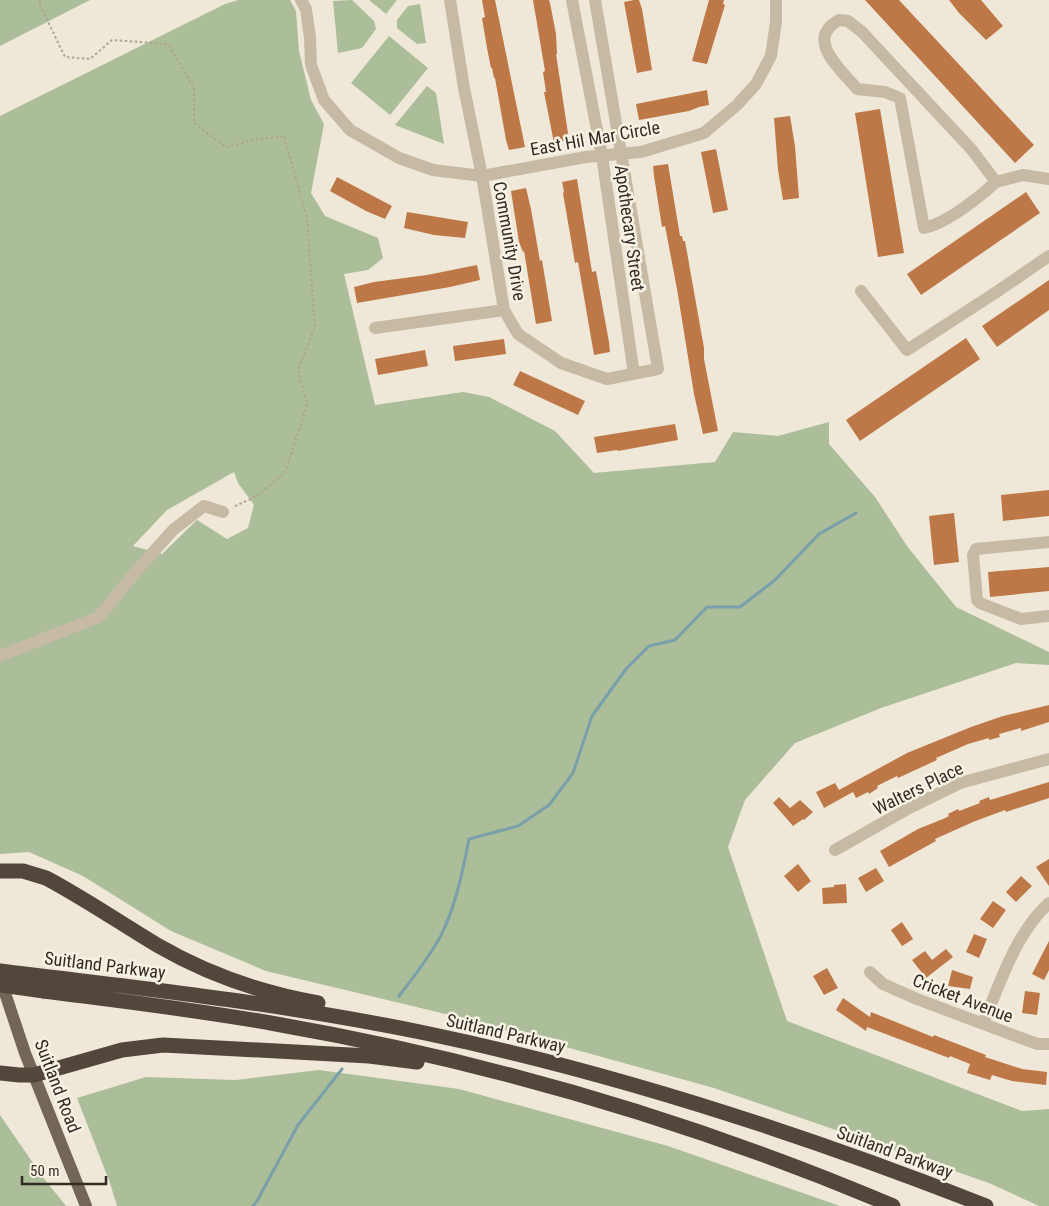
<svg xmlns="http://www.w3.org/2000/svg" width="1049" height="1206" font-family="'Roboto Condensed',sans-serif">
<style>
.green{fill:#abbd99;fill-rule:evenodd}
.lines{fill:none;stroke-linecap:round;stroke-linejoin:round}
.stream{stroke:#79a0aa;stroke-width:3}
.building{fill:#be7847}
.path{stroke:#b1a48f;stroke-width:2;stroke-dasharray:2.5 2.5;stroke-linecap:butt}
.minor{stroke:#c6baa5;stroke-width:12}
.major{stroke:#736658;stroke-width:12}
.highway{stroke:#53473d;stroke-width:15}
.highway-bridge{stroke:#53473d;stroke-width:15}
.labels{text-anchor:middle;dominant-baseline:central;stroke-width:5;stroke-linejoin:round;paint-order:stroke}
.street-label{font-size:18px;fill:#322c26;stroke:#f7f2e4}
</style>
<rect width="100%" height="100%" fill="#efe8d8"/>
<path class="green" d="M 0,0 L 90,0 L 0,46 Z
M 238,0 L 290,0 L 296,11 L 299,51 L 311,100 L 324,124 L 311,193 L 325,216 L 378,238 L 383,258 L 368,270 L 344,274 L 375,405 L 463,392 L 489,397 L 555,431 L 594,473 L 715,462 L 733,432 L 778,436 L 829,422 L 829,444 L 875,497 L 907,546 L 956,607 L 1049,652 L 1049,665 L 1016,663 L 881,708 L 795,743 L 745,800 L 728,847 L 787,1021 L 1022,1111 L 1049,1109 L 1049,1206 L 1039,1206 L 989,1183 L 714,1088 L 454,1016 L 266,971 L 171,931 L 83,876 L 29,852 L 0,854 L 0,116 L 225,4 ZM 234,472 L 238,483 L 254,505 L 248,528 L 227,539 L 197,520 L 162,554 L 133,546 L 167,510 Z
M 352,0 L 374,21 L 376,29 L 362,48 L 338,53 L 333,1 Z
M 369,0 L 397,0 L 386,14 Z
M 420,4 L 426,43 L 417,44 L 397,28 L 397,20 L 408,6 Z
M 389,36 L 428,68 L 390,115 L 351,83 Z
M 427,86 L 436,93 L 444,144 L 395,125 Z
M 319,1070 L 459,1089 L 668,1146 L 840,1206 L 117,1206 L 110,1183 L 77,1098 L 146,1077 L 236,1080 Z
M 0,1115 L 42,1176 L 66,1206 L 0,1206 Z"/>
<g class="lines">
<path class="stream" d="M 399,996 C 413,978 435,950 444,929 C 457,900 463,870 469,839 L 518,826 L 549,805 L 573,773 L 592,716 L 626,669 L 649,646 L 675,640 L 707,607 L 740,607 L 775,580 L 819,534 L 856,513
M 253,1206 L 257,1201 L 298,1125 L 342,1069"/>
</g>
<path class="building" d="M 482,0 L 495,0 L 525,147 L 509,150 L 506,140 L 495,78 L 494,78 L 492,68 L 491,68 L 487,48 L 482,18 L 485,17 Z
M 533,0 L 549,0 L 550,3 L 556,34 L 557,54 L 556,54 L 569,140 L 554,143 L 544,92 L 546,92 L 543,72 L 545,71 Z
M 634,0 L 639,0 L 642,9 L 652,70 L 637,73 L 624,2 Z
M 709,0 L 724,0 L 723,4 L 725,5 L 707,64 L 692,61 Z
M 865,0 L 899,0 L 1034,145 L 1015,163 Z
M 949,0 L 981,0 L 1003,26 L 986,40 L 959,13 Z
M 707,90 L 709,105 L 699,107 L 689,111 L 639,120 L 636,104 Z
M 880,109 L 904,253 L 878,257 L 855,113 Z
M 790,116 L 795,146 L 799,198 L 783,200 L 778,170 L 774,118 Z
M 716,149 L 728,210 L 713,213 L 701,152 Z
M 668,164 L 680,236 L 682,236 L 683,241 L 685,241 L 704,348 L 704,359 L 718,431 L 703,434 L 694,394 L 677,289 L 665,226 L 662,227 L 654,176 L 653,166 Z
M 337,177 L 392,206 L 385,219 L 366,211 L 330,191 Z
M 577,179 L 592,272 L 596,271 L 609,342 L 610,352 L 594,355 L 578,262 L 575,263 L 563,193 L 564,192 L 562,182 Z
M 526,188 L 531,209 L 540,261 L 542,260 L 552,321 L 536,324 L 524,251 L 523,252 L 519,242 L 511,191 Z
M 1026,192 L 1040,213 L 921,295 L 907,274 Z
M 407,212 L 468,222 L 465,238 L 434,235 L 404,228 Z
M 477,265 L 480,280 L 450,287 L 357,303 L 354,287 L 374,282 L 427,275 Z
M 1049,280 L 1049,310 L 997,347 L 982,326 Z
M 966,338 L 980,359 L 860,441 L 846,420 Z
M 504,339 L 506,354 L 455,361 L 453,346 Z
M 425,350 L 428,366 L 378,375 L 375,359 Z
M 520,371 L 585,401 L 578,415 L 513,385 Z
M 675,424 L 678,440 L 618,451 L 617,450 L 597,453 L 594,437 Z
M 1049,490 L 1049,516 L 1003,521 L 1001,495 Z
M 954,513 L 959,562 L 934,565 L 929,516 Z
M 1049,567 L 1049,591 L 990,597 L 988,572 Z
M 1049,705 L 1049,722 L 1021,731 L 1021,728 L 999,734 L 1000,737 L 989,740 L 989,738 L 968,744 L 936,758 L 937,760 L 898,778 L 897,776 L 877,786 L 878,788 L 869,794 L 868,792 L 856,798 L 853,792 L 824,808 L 816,792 L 835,783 L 839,790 L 907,753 L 971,727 L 1003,716 Z
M 1049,782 L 1049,798 L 1006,812 L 1005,810 L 973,822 L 935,839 L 936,841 L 889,867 L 880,851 L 918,829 L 943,819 L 949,816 L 948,814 L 958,809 L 959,811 L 980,803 L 979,801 L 989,797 L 990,800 Z
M 779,797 L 790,808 L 800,800 L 813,812 L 804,820 L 803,819 L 793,826 L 773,803 Z
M 1049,859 L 1049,886 L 1036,867 Z
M 798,864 L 811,881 L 798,892 L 784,876 Z
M 876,868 L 884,881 L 866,892 L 858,878 Z
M 1021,876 L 1032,886 L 1016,902 L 1006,892 Z
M 846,884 L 847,903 L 823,904 L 822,888 L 834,887 L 834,885 Z
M 993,901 L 1006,910 L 993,928 L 980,919 Z
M 902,922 L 913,939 L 902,946 L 891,930 Z
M 974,934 L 987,939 L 979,958 L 966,952 Z
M 1049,941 L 1049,970 L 1044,980 L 1032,974 Z
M 946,949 L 953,957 L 926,978 L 912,960 L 925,951 L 932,960 Z
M 827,968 L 838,988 L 824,995 L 813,976 Z
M 952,970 L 973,977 L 970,989 L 948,986 Z
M 1025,991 L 1040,993 L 1037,1015 L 1022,1013 Z
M 843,998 L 870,1017 L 871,1012 L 933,1037 L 934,1035 L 986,1055 L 985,1057 L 1022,1069 L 1047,1072 L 1046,1085 L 1012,1081 L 992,1075 L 990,1080 L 967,1073 L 970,1064 L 950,1056 L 949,1058 L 867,1027 L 866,1031 L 836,1010 Z"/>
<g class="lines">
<path class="path" d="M 40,0 L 39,3 L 65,57 L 90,59 L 112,40 L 168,44 L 194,88 L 194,123 L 226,147 L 254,140 L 284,136 L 307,218 L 315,327 L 298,370 L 307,404 L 285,473 L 257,496 L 233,507"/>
<path class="minor" d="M 301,0 L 306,9 L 310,38 L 311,65 L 324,100 L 350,130 L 399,158 L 433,170 L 482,176 L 586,157 L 641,152 L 704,133 L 737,105 L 756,84 L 771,56 L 776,22 L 776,0
M 450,0 L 464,88 L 482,176 L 504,310 L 518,334 L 561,363 L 607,379 L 658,369 L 595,0
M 572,0 L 602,156 L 634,374
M 839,20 L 848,21 L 862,32 L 972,150 L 996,182 C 978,198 947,223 924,228 L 900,98 L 885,92 L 857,89 C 841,69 804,40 839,20 Z
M 996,182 L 1023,175 L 1049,179
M 861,291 L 907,350 L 995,293 L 1049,256
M 375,328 L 504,310
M 1049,542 L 976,549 L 973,555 L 977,600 L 980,603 L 1021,619 L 1049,616
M 0,656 L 99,617 L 137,570 L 173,530 L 204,506 L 223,512
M 835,850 L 909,808 L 960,783 L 1049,759
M 870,972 L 883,984 L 917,999 L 1018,1037 L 1038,1044 L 1049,1044
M 983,1023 C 1001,982 1015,934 1049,903"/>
<path class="major" d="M 0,978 L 25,1053 L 86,1206"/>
<path class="highway" d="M 0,871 L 23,871 L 46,878 C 84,898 120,923 157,945 C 207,974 262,993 318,1003
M 0,971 C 142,988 285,1004 425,1033 C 617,1073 803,1134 986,1206
M 44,991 C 121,1001 199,1010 276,1024 C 487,1061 695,1122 893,1206
M 0,1073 L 19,1075 L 34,1075 L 122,1050 L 163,1045 L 369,1056 L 417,1062"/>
<path class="highway-bridge" d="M 0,985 L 44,991"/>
</g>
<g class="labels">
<g class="street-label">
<text transform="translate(595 138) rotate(-10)">East Hil Mar Circle</text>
<text transform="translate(630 228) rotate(82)">Apothecary Street</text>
<text transform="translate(510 241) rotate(80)">Community Drive</text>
<text transform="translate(918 788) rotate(-26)">Walters Place</text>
<text transform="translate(105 965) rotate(7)">Suitland Parkway</text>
<text transform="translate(963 998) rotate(21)">Cricket Avenue</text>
<text transform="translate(506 1033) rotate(13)">Suitland Parkway</text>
<text transform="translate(58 1086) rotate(69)">Suitland Road</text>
<text transform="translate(895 1152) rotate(20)">Suitland Parkway</text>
</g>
</g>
<path d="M22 1176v8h84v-8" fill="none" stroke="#322c26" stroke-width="2.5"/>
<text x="30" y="1176" font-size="15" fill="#322c26" stroke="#f7f2e4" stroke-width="4" paint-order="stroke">50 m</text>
</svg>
